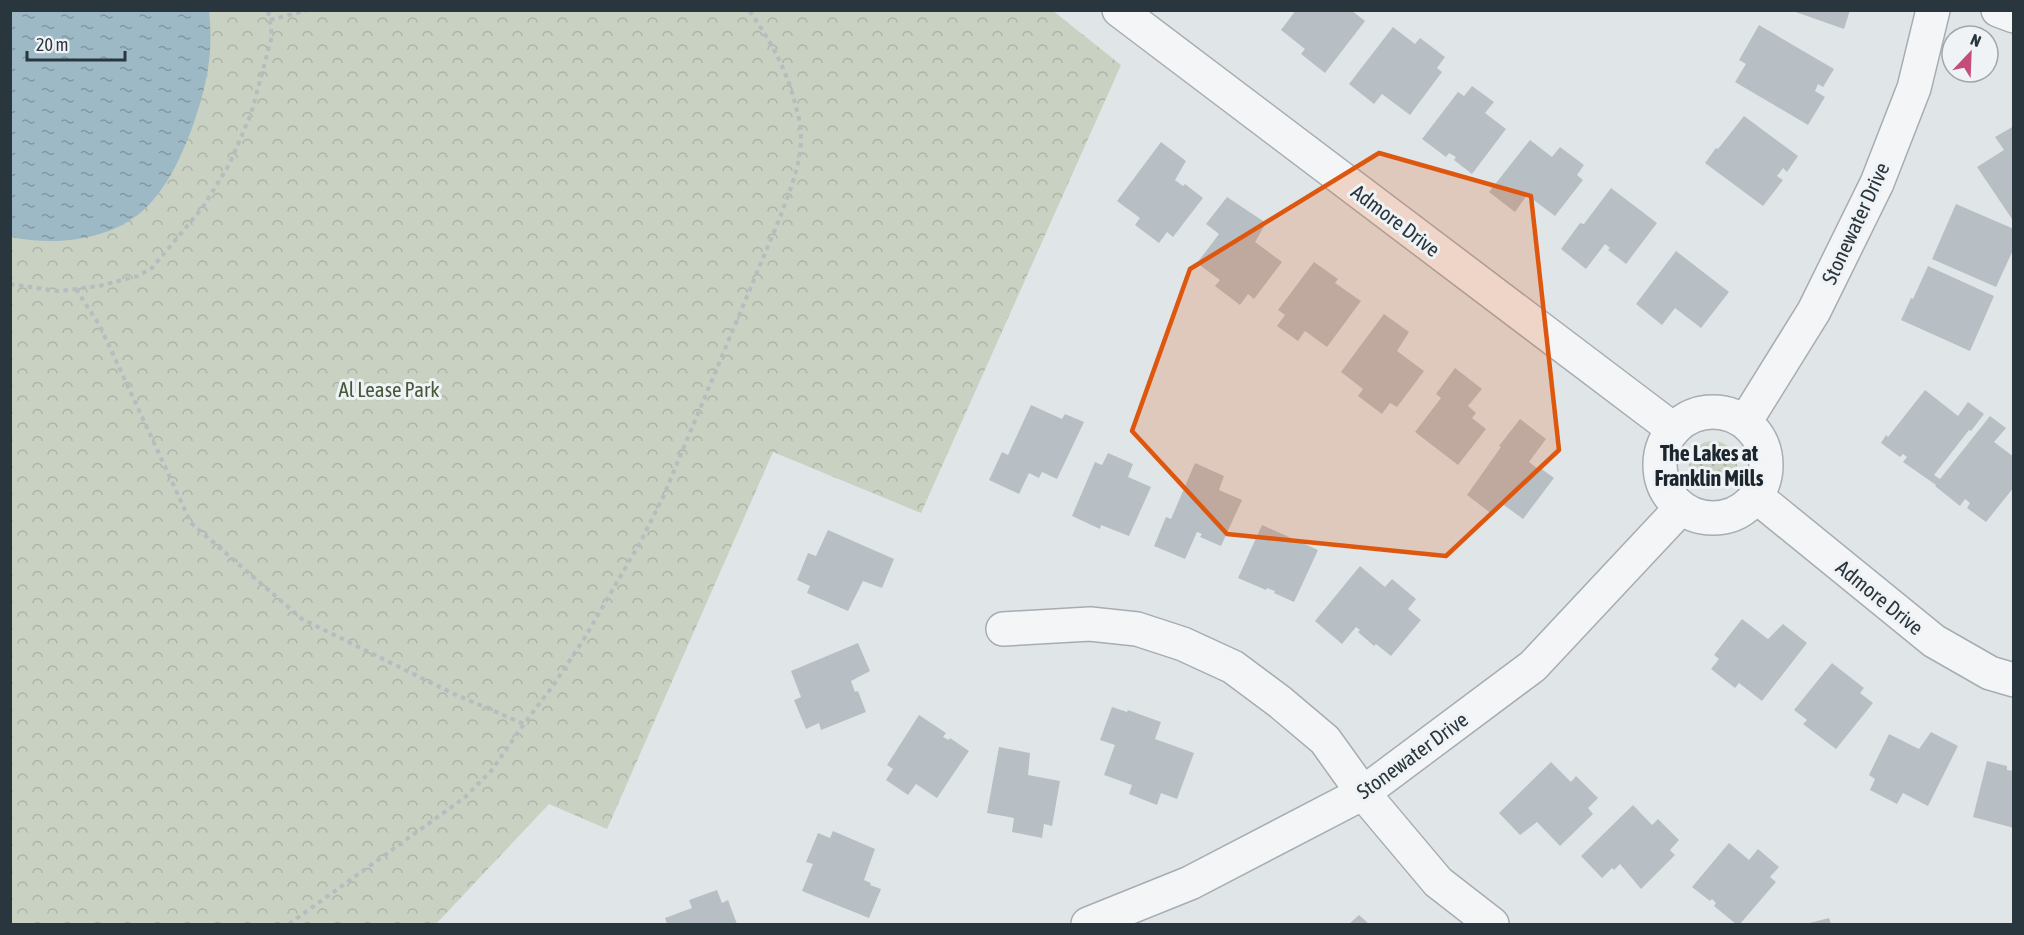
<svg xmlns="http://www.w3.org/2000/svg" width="2024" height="935" font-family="'Asap Condensed',sans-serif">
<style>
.park{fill:url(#park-crowns)}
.garden{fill:url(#garden-dots)}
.water{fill:url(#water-ripples)}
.building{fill:#b8bfc4}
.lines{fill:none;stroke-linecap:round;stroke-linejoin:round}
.street-casing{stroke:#a6adb2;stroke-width:36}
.path{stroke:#b7bcc0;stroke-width:4;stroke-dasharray:4.5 4.5;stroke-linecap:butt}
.street{stroke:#f3f5f7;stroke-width:33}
.marked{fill:#de570e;fill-opacity:0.2;stroke:#de570e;stroke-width:4.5;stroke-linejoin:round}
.labels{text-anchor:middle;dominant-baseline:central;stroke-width:6;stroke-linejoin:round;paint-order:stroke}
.street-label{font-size:21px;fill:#2a363e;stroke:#f0f3f6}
.park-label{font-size:21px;fill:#455938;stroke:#f0f3f6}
.neighbourhood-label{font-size:22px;font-weight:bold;fill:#1c262f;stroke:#f0f3f6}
</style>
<defs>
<pattern id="park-crowns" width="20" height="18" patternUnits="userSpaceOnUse" patternTransform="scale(1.5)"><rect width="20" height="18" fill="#c9d1c2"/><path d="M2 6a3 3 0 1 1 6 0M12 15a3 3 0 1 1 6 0" fill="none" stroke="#adb4a8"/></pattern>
<pattern id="garden-dots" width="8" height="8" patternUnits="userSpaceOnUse" patternTransform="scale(1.5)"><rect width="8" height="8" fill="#c9d1c2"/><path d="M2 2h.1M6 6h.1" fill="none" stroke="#adb4a8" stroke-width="1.8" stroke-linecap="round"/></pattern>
<pattern id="water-ripples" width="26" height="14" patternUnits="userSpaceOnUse" patternTransform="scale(1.5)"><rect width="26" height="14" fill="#9eb9c6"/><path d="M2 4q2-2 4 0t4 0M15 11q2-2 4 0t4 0" fill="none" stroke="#8197a2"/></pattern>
</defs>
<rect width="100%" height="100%" fill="#e0e5e8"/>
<path class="park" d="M 1052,10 L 1121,65 L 921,513 L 773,452 L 607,829 L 549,804 L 436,924 L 11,924 L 10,11 Z"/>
<path class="garden" d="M1689 465a24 24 0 1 1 48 0a24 24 0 1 1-48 0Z"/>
<path class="water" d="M 10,11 L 209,11 C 214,55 206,89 191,131 C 181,156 171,179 154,199 C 121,240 58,247 11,237 Z"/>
<path class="building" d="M 1296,10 L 1351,10 L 1365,21 L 1325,73 L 1301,54 L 1305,49 L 1281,30 Z
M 1790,10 L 1850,10 L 1844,29 Z
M 1759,25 L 1834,69 L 1823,87 L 1818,84 L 1815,91 L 1825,97 L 1808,125 L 1735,82 L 1746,64 L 1739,60 Z
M 1393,27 L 1415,44 L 1420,38 L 1445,57 L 1437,68 L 1442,72 L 1410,115 L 1382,94 L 1374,104 L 1349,84 Z
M 1472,86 L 1494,102 L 1485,113 L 1506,129 L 1472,174 L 1454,160 L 1456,157 L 1449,153 L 1446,157 L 1422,139 L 1458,92 L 1464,96 Z
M 1744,116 L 1798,156 L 1787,172 L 1783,168 L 1777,176 L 1783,180 L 1763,206 L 1705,163 L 1716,148 L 1718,149 Z
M 2014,126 L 2014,222 L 1977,167 L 2004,150 L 1995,137 Z
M 1530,140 L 1552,157 L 1560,147 L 1584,165 L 1577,175 L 1583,180 L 1555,216 L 1527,195 L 1515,212 L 1489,192 Z
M 1161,142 L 1186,161 L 1175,180 L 1183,186 L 1185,184 L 1203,198 L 1173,237 L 1167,232 L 1159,243 L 1135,225 L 1140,218 L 1117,201 Z
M 1611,188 L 1657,223 L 1626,264 L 1608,250 L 1610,248 L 1605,244 L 1586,269 L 1561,249 L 1580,223 L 1584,224 Z
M 1227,197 L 1266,223 L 1255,242 L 1282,262 L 1254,299 L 1248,294 L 1240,305 L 1215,286 L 1220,280 L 1197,263 L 1219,234 L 1206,224 Z
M 1956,204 L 2014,229 L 2014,248 L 1996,287 L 1932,259 Z
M 1676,251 L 1729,292 L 1701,328 L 1675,308 L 1662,325 L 1636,304 Z
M 1314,262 L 1338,279 L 1335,283 L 1361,301 L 1327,347 L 1305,331 L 1298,341 L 1277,326 L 1285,315 L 1278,310 Z
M 1928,266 L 1994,296 L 1970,351 L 1901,320 L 1911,298 L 1913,299 Z
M 1384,314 L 1409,332 L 1397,351 L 1424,371 L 1397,407 L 1390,403 L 1382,414 L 1358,396 L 1363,389 L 1341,372 Z
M 1455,368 L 1482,389 L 1468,406 L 1476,413 L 1472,418 L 1486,429 L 1458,465 L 1415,432 L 1441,398 L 1436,394 Z
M 1925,390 L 1958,416 L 1968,402 L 1984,414 L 1971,431 L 1969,430 L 1934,475 L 1940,479 L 1990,416 L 2006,428 L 1994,442 L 2014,457 L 2014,487 L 1986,522 L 1967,508 L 1970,503 L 1965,499 L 1960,506 L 1935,486 L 1936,485 L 1903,462 L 1907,457 L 1903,454 L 1900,457 L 1881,443 L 1886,435 L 1888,437 Z
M 1031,405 L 1062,419 L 1065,414 L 1084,422 L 1057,479 L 1042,472 L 1039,478 L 1029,473 L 1019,494 L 989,480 L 1002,452 L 1008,455 Z
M 1520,419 L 1546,439 L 1529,462 L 1538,469 L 1539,467 L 1554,478 L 1523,519 L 1501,503 L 1492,514 L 1467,495 L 1501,447 L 1499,446 Z
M 1108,453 L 1133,464 L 1128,477 L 1151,487 L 1129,536 L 1101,525 L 1100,529 L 1072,516 L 1095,462 L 1102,465 Z
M 1195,463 L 1224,476 L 1219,490 L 1242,500 L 1221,546 L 1200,537 L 1202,534 L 1197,532 L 1185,559 L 1154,546 L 1166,517 L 1171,519 Z
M 1262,525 L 1318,550 L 1294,602 L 1274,593 L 1275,591 L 1267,588 L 1266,590 L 1238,578 Z
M 828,530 L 894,559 L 882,588 L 863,581 L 848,611 L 807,593 L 810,586 L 797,580 L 808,553 L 816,556 Z
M 1360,566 L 1385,587 L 1392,579 L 1416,599 L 1408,609 L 1421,620 L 1391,656 L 1376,644 L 1374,646 L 1358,632 L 1360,630 L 1356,627 L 1342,644 L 1315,621 Z
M 1742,619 L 1768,639 L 1783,624 L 1807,643 L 1762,701 L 1739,683 L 1735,688 L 1711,669 L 1719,659 L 1714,655 Z
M 858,643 L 870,671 L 851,681 L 855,692 L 858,691 L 866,712 L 821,730 L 819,723 L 806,729 L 794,700 L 801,697 L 791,671 Z
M 1832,663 L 1864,688 L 1860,693 L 1873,703 L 1836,749 L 1803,724 L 1807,720 L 1794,710 Z
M 1112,707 L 1127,712 L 1128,710 L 1161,722 L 1155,739 L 1194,753 L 1177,799 L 1161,793 L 1157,805 L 1129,794 L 1132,785 L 1104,775 L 1115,745 L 1100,740 Z
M 919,715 L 946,733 L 943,737 L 949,740 L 950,738 L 969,751 L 937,798 L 916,784 L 908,795 L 886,780 L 893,769 L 887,765 Z
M 1931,732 L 1958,746 L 1928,806 L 1903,793 L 1897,804 L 1870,790 L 1875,779 L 1869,775 L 1889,734 L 1919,749 Z
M 999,747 L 1030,753 L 1028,775 L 1060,781 L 1052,826 L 1044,824 L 1042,838 L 1012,832 L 1014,818 L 987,813 Z
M 1987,761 L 2007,766 L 2007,770 L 2014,771 L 2014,828 L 1973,817 Z
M 1551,762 L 1571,782 L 1576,776 L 1598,798 L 1588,808 L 1593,814 L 1560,846 L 1537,822 L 1520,835 L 1499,813 Z
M 1633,805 L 1652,825 L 1658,819 L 1679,840 L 1670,850 L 1675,855 L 1641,889 L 1620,864 L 1614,870 L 1612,868 L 1602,878 L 1581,856 Z
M 833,831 L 875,849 L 864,880 L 871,883 L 870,885 L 881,889 L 869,918 L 802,891 L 813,864 L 806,862 L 818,833 L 830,838 Z
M 1729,843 L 1749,860 L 1758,849 L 1779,867 L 1770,877 L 1776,882 L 1740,924 L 1736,924 L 1714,906 L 1716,903 L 1712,899 L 1710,901 L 1692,887 Z
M 717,890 L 722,903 L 728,900 L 737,924 L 667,924 L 665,918 L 692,908 L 689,900 Z
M 1359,915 L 1369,924 L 1349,924 Z
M 1829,918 L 1831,924 L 1805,924 Z"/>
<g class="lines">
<defs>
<path id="street" d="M 1119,10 L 1673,429
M 1998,10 L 2014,16
M1660 465a53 53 0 1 1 106 0a53 53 0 1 1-106 0Z
M 1745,422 L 1814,311 L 1877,183 L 1914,88 L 1933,10
M 1757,497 L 1934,641 L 1990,673 L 2014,680
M 1003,629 L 1090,624 L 1137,629 L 1183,644 L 1233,667 L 1280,702 L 1325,740 L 1363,793 L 1438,882 L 1492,924
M 1088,924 L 1190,883 L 1363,793 L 1533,666 L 1681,508"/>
</defs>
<use href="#street" class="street-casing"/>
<path class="path" d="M 270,20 L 308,10
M 10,284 L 58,291 L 76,289 L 99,286 L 138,276 L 152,268 L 203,207 L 229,165 L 251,114 L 272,36 L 268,10
M 76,289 L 100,326 L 191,523 L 302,619 L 452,693 L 524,724
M 289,924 L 464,798 L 491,771 L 524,724 L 552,687 L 584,639 L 641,541 L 663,497 L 779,220 C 789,193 802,163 801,134 C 801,125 798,115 796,107 C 786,67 772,44 749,10"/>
<use href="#street" class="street"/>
</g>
<path class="marked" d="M 1379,153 L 1531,196 L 1559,450 L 1446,556 L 1227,534 L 1132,431 L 1190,269 Z"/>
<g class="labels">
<g class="street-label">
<text transform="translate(1396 220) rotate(37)">Admore Drive</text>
<text transform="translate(1855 223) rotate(-65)">Stonewater Drive</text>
<text transform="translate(1880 597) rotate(39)">Admore Drive</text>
<text transform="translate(1412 755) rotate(-36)">Stonewater Drive</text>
</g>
<g class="park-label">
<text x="389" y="389">Al Lease Park</text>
</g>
<g class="neighbourhood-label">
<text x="1709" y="453">The Lakes at<tspan x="1709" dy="25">Franklin Mills</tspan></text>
</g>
</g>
<rect width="2024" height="935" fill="none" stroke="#2a363e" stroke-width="24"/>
<g transform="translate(1970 54) rotate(23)"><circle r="28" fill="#f0f3f6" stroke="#a1a7ac" stroke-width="1.5"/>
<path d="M0-4.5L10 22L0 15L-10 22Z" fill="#c44e78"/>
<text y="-9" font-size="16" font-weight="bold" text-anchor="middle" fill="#2a363e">N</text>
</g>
<path d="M27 51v9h98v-9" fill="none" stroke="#2a363e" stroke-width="3"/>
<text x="36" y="51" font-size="18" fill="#2a363e" stroke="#f0f3f6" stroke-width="4.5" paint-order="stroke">20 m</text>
</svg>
